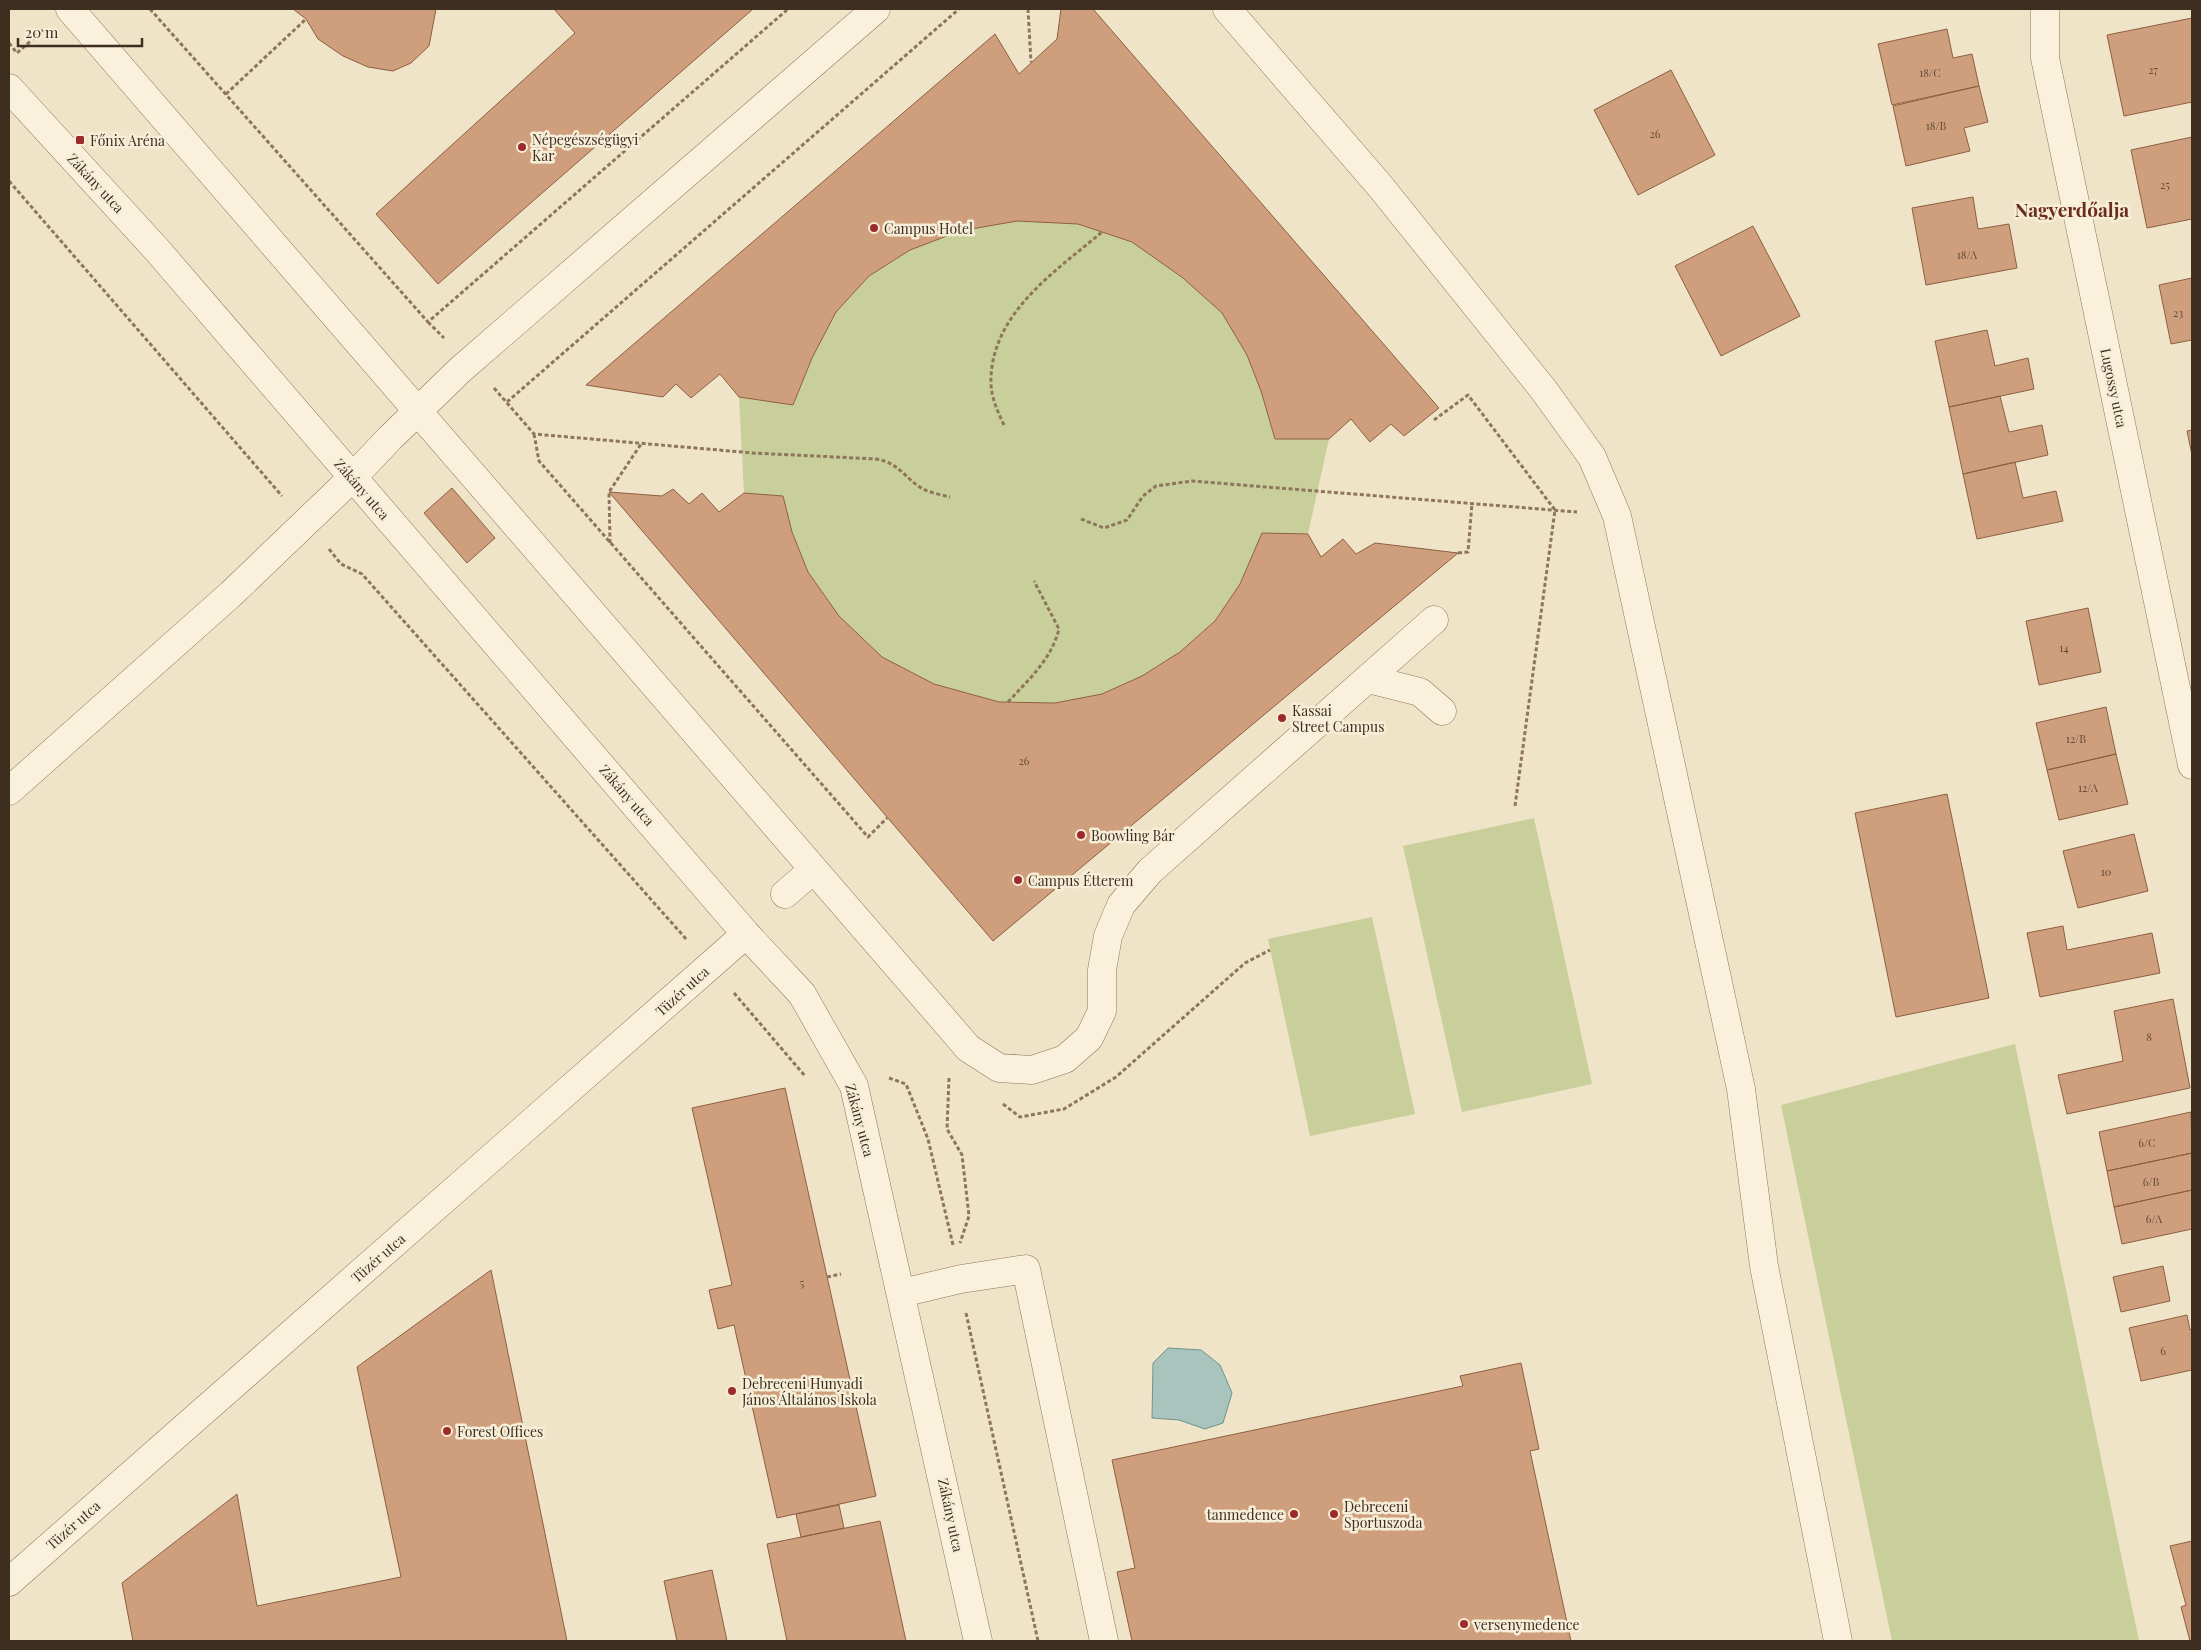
<svg xmlns="http://www.w3.org/2000/svg" width="2201" height="1650" font-family="'Playfair Display',serif">
<style>
.green{fill:#c9cf9b}
.water{fill:#a9c4bc;stroke:#6f938a}
.building{fill:#cf9f7d;stroke:#8d5f41}
.lines{fill:none;stroke-linecap:round;stroke-linejoin:round}
.minor-casing{stroke:#8d765c;stroke-width:29}
.path{stroke:#8d765c;stroke-width:3;stroke-dasharray:4 2.5;stroke-linecap:butt}
.minor{stroke:#faf1dc;stroke-width:28}
.poi-dot{fill:#9e2a2b;stroke:#f7eed8;stroke-width:2}
.labels{text-anchor:middle;dominant-baseline:central;stroke-width:5;stroke-linejoin:round;paint-order:stroke}
.number-label{font-size:11px;fill:#624a37}
.poi-label{font-size:14px;fill:#3d2e20;stroke:#f7eed8;text-anchor:start}
.street-label{font-size:14px;fill:#3d2e20;stroke:#f7eed8}
.district-label{font-size:19px;font-weight:bold;fill:#6b2e1e;stroke:#f7eed8}
</style>
<rect width="100%" height="100%" fill="#f0e4c8"/>
<path class="green" d="M 1017,221 L 1078,224 L 1132,242 L 1183,278 L 1222,313 L 1247,355 L 1261,391 L 1275,439 L 1329,439 L 1308,534 L 1262,533 L 1240,584 L 1215,621 L 1180,652 L 1142,676 L 1102,694 L 1055,703 L 999,702 L 934,684 L 882,657 L 839,616 L 808,572 L 792,532 L 783,496 L 744,493 L 739,397 L 793,405 L 812,358 L 836,312 L 869,276 L 910,250 L 960,231 Z
M 1534,818 L 1592,1084 L 1462,1112 L 1403,846 Z
M 1372,917 L 1415,1114 L 1310,1136 L 1268,939 Z
M 2015,1044 L 2139,1641 L 1892,1641 L 1781,1105 Z"/>
<path class="water" d="M 1168,1348 L 1201,1350 L 1220,1365 L 1232,1393 L 1223,1423 L 1205,1429 L 1179,1420 L 1152,1418 L 1153,1363 Z"/>
<path class="building" d="M 293,9 L 436,9 L 429,46 L 411,63 L 393,71 L 368,67 L 343,56 L 318,39 L 306,19 Z
M 554,9 L 753,9 L 438,284 L 376,214 L 575,33 Z
M 1061,9 L 1093,9 L 1439,408 L 1404,436 L 1391,424 L 1370,442 L 1351,419 L 1329,439 L 1275,439 L 1261,391 L 1247,355 L 1222,313 L 1183,278 L 1132,242 L 1078,224 L 1017,221 L 960,231 L 910,250 L 869,276 L 836,312 L 812,358 L 793,405 L 739,397 L 720,374 L 691,398 L 676,384 L 663,397 L 586,385 L 995,34 L 1019,74 L 1057,39 Z
M 2192,18 L 2192,102 L 2124,116 L 2107,35 Z
M 1947,29 L 1953,58 L 1972,54 L 1979,86 L 1892,105 L 1878,44 Z
M 1671,70 L 1715,155 L 1638,195 L 1594,110 Z
M 1979,86 L 1988,122 L 1964,128 L 1970,151 L 1906,166 L 1893,106 Z
M 2192,137 L 2192,219 L 2147,228 L 2131,150 Z
M 1973,197 L 1978,229 L 2009,224 L 2017,268 L 1926,285 L 1912,208 Z
M 1753,226 L 1800,316 L 1721,356 L 1675,266 Z
M 2192,278 L 2192,340 L 2171,344 L 2159,285 Z
M 1987,330 L 1995,366 L 2028,358 L 2034,389 L 1949,407 L 1935,341 Z
M 2000,396 L 2009,432 L 2042,425 L 2048,455 L 1963,474 L 1949,407 Z
M 2192,430 L 2192,455 L 2187,431 Z
M 2015,462 L 2023,498 L 2056,491 L 2063,521 L 1977,539 L 1963,474 Z
M 452,488 L 495,538 L 467,563 L 424,513 Z
M 673,489 L 689,504 L 702,493 L 719,512 L 744,493 L 783,496 L 792,532 L 808,572 L 839,616 L 882,657 L 934,684 L 999,702 L 1055,703 L 1102,694 L 1142,676 L 1180,652 L 1215,621 L 1240,584 L 1262,533 L 1308,534 L 1321,557 L 1343,539 L 1356,554 L 1375,543 L 1458,553 L 993,941 L 609,492 L 662,496 Z
M 2088,608 L 2101,672 L 2039,685 L 2026,621 Z
M 2106,707 L 2116,754 L 2047,770 L 2036,723 Z
M 2116,754 L 2128,804 L 2059,820 L 2047,770 Z
M 1947,794 L 1989,998 L 1896,1017 L 1855,813 Z
M 2134,834 L 2148,891 L 2078,908 L 2063,851 Z
M 2063,926 L 2067,950 L 2152,933 L 2160,973 L 2040,997 L 2027,933 Z
M 2173,999 L 2190,1088 L 2067,1114 L 2058,1075 L 2123,1061 L 2114,1011 Z
M 785,1088 L 876,1496 L 777,1518 L 734,1325 L 718,1329 L 709,1290 L 732,1285 L 692,1108 Z
M 2191,1112 L 2192,1153 L 2107,1171 L 2099,1132 Z
M 2192,1153 L 2192,1190 L 2114,1207 L 2107,1171 Z
M 2192,1190 L 2192,1229 L 2122,1244 L 2114,1207 Z
M 2163,1266 L 2170,1301 L 2121,1312 L 2113,1277 Z
M 491,1270 L 567,1641 L 133,1641 L 122,1583 L 237,1494 L 257,1606 L 401,1577 L 357,1367 Z
M 2187,1315 L 2190,1330 L 2192,1329 L 2192,1370 L 2141,1381 L 2129,1328 Z
M 1521,1363 L 1539,1449 L 1530,1451 L 1571,1641 L 1132,1641 L 1117,1572 L 1135,1568 L 1112,1460 L 1463,1386 L 1460,1376 Z
M 839,1505 L 844,1528 L 801,1537 L 796,1514 Z
M 880,1521 L 906,1641 L 787,1641 L 767,1544 Z
M 2192,1541 L 2192,1641 L 2190,1641 L 2181,1607 L 2186,1605 L 2170,1546 Z
M 712,1570 L 727,1641 L 677,1641 L 664,1581 Z"/>
<g class="lines">
<defs>
<path id="minor" d="M 70,9 L 963,1042 L 968,1048 L 999,1068 L 1032,1070 L 1065,1059 L 1089,1038 L 1102,1011 L 1102,970 L 1108,936 L 1121,905 L 1150,871 L 1434,620
M 1227,9 L 1380,186 L 1543,389 L 1592,457 L 1617,516 L 1741,1089 L 1764,1266 L 1838,1641
M 2045,9 L 2045,58 L 2192,765
M 9,88 L 158,251 L 746,934 L 802,994 L 854,1086 L 978,1641
M 1368,679 L 1420,692 L 1442,711
M 9,791 L 231,594 L 352,478 L 390,438 L 460,370 L 876,9
M 785,894 L 813,870
M 902,1293 L 961,1279 L 1026,1269 L 1104,1641
M 9,1582 L 746,934"/>
</defs>
<use href="#minor" class="minor-casing"/>
<path class="path" d="M 150,9 L 428,322 L 788,9
M 1028,9 L 1031,62
M 9,43 L 17,53 L 43,30
M 226,94 L 306,19
M 9,181 L 282,496
M 428,322 L 444,338
M 494,388 L 534,434 L 753,453 L 876,459 C 900,463 905,479 923,489 C 931,493 942,495 950,497
M 507,402 L 959,9
M 1434,420 L 1468,395 L 1555,510 L 1515,806
M 1004,425 C 997,410 990,395 991,378 C 993,312 1057,270 1102,232
M 534,434 L 539,461 L 868,837 L 887,818
M 1081,519 L 1104,528 L 1127,520 L 1143,496 L 1156,486 L 1192,481 L 1577,512
M 610,543 L 609,492 L 641,444
M 329,549 L 341,564 L 362,574 L 687,940
M 1458,553 L 1468,552 L 1472,503
M 1008,702 C 1029,679 1051,660 1059,629 L 1034,581
M 734,993 L 805,1076
M 889,1078 L 906,1084 L 928,1139 L 953,1245
M 949,1078 L 947,1129 L 962,1155 L 969,1216 L 960,1243
M 1003,1104 L 1020,1117 L 1064,1109 L 1116,1077 L 1245,963 L 1270,950
M 827,1277 L 841,1274
M 966,1313 L 1038,1641"/>
<use href="#minor" class="minor"/>
</g>
<g class="poi-dot">
<rect x="75" y="135" width="10" height="10" rx="2.5"/>
<circle cx="522" cy="147" r="5"/>
<circle cx="874" cy="228" r="5"/>
<circle cx="1282" cy="718" r="5"/>
<circle cx="1081" cy="835" r="5"/>
<circle cx="1018" cy="880" r="5"/>
<circle cx="732" cy="1391" r="5"/>
<circle cx="447" cy="1431" r="5"/>
<circle cx="1294" cy="1514" r="5"/>
<circle cx="1334" cy="1514" r="5"/>
<circle cx="1464" cy="1624" r="5"/>
</g>
<g class="labels">
<g class="number-label">
<text x="2153" y="69">27</text>
<text x="1930" y="72">18/C</text>
<text x="1936" y="125">18/B</text>
<text x="1655" y="133">26</text>
<text x="2165" y="184">25</text>
<text x="1967" y="254">18/A</text>
<text x="2178" y="312">23</text>
<text x="2064" y="647">14</text>
<text x="2076" y="738">12/B</text>
<text x="1024" y="760">26</text>
<text x="2088" y="787">12/A</text>
<text x="2106" y="871">10</text>
<text x="2149" y="1036">8</text>
<text x="2147" y="1142">6/C</text>
<text x="2151" y="1181">6/B</text>
<text x="2154" y="1218">6/A</text>
<text x="802" y="1282">5</text>
<text x="2163" y="1350">6</text>
</g>
<g class="poi-label">
<text x="532" y="139">Népegészségügyi<tspan x="532" dy="16">Kar</tspan></text>
<text x="90" y="140">Főnix Aréna</text>
<text x="884" y="228">Campus Hotel</text>
<text x="1292" y="710">Kassai<tspan x="1292" dy="16">Street Campus</tspan></text>
<text x="1091" y="835">Boowling Bár</text>
<text x="1028" y="880">Campus Étterem</text>
<text x="742" y="1383">Debreceni Hunyadi<tspan x="742" dy="16">János Általános Iskola</tspan></text>
<text x="457" y="1431">Forest Offices</text>
<text x="1344" y="1506">Debreceni<tspan x="1344" dy="16">Sportuszoda</tspan></text>
<text x="1284" y="1514" text-anchor="end">tanmedence</text>
<text x="1474" y="1624">versenymedence</text>
</g>
<g class="street-label">
<text transform="translate(96 183) rotate(47)">Zákány utca</text>
<text transform="translate(2114 388) rotate(78)">Lugossy utca</text>
<text transform="translate(362 489) rotate(49)">Zákány utca</text>
<text transform="translate(627 795) rotate(49)">Zákány utca</text>
<text transform="translate(682 991) rotate(-42)">Tüzér utca</text>
<text transform="translate(860 1120) rotate(75)">Zákány utca</text>
<text transform="translate(378 1258) rotate(-41)">Tüzér utca</text>
<text transform="translate(951 1515) rotate(78)">Zákány utca</text>
<text transform="translate(73 1525) rotate(-41)">Tüzér utca</text>
</g>
<g class="district-label">
<text x="2072" y="209">Nagyerdőalja</text>
</g>
</g>
<rect width="2201" height="1650" fill="none" stroke="#3d2e20" stroke-width="20"/>
<path d="M18 38v8h124v-8" fill="none" stroke="#3d2e20" stroke-width="2.5"/>
<text x="25" y="38" font-size="15" fill="#3d2e20" stroke="#f7eed8" stroke-width="4" paint-order="stroke">20 m</text>
</svg>
